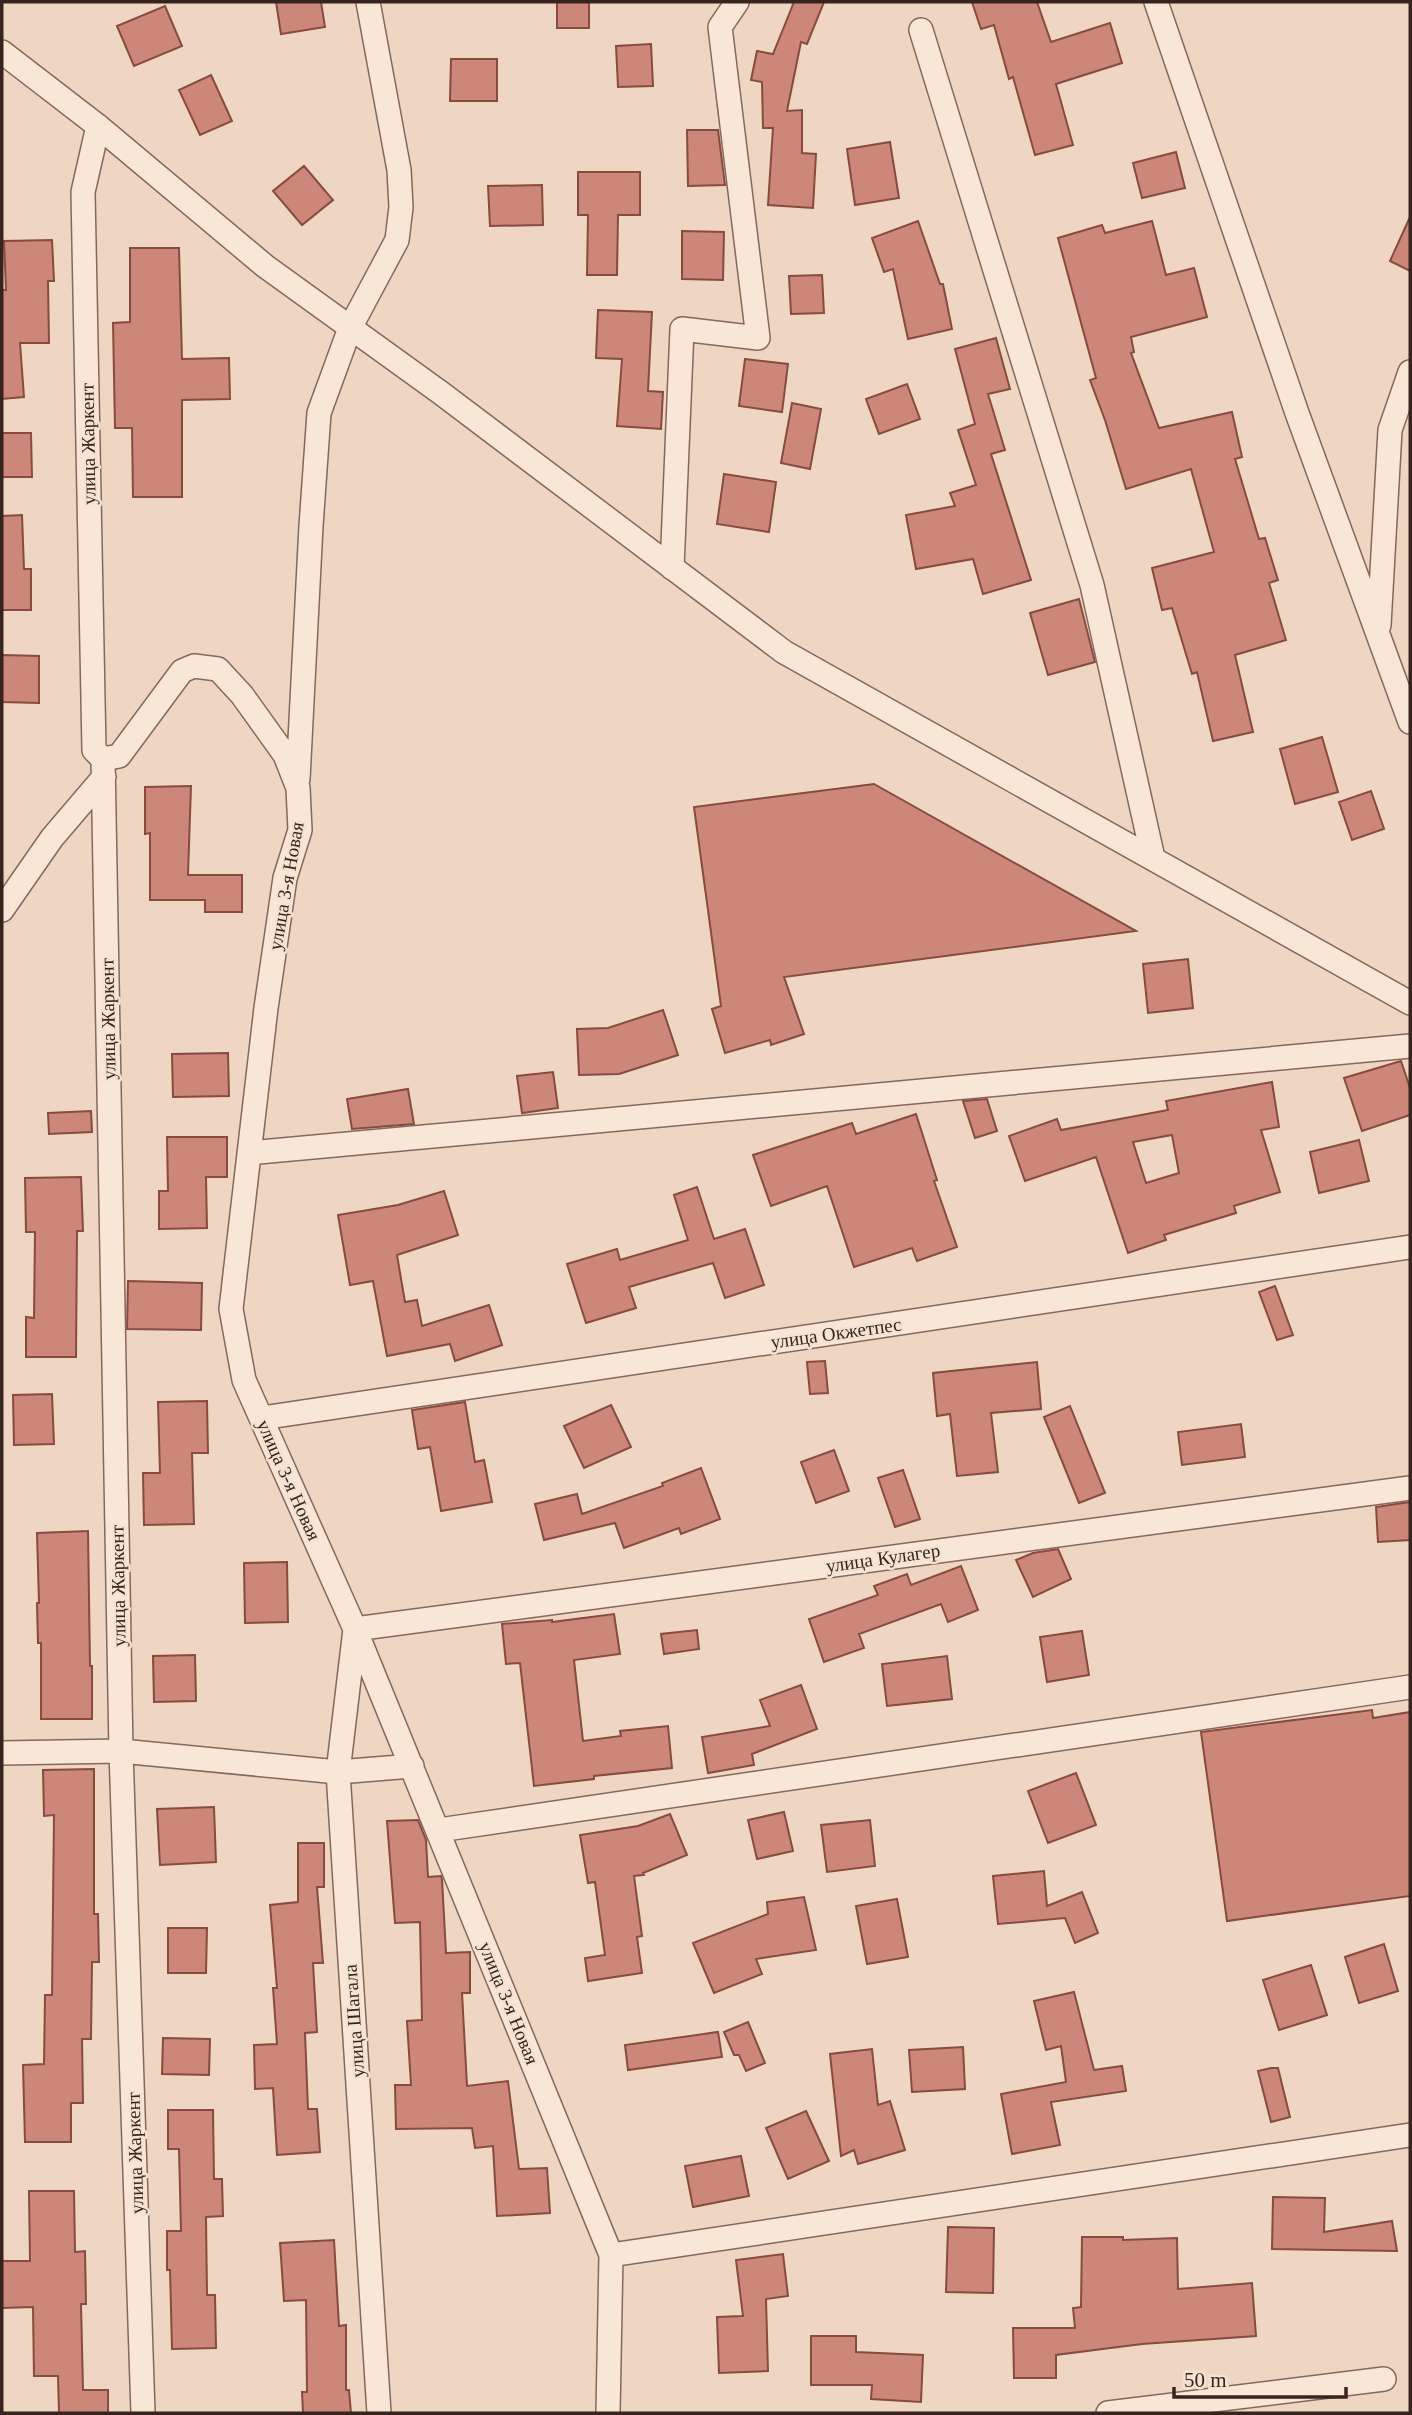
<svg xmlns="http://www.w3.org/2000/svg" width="1412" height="2415" font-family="'Times New Roman',serif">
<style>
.building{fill:#cc8779;stroke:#874b40;stroke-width:2;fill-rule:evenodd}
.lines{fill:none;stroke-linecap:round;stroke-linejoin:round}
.minor-casing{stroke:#88675a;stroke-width:26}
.minor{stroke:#f8e6d6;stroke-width:23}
.labels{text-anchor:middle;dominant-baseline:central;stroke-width:5;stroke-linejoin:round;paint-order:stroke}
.street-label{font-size:19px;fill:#38241e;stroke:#f5e3d2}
</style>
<rect width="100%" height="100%" fill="#eed6c3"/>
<path class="building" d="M 276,2 L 321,2 L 325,27 L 281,34 Z
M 557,2 L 589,2 L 589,28 L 557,28 Z
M 794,2 L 824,2 L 807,44 L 801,42 L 787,111 L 802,110 L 802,153 L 816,154 L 813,208 L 768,205 L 773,128 L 763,128 L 762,82 L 751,80 L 757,51 L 773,54 Z
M 972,2 L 1037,2 L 1051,42 L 1110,23 L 1122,63 L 1056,84 L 1073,145 L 1035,155 L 1013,77 L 1009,79 L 994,25 L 981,29 Z
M 165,6 L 182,46 L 134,66 L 117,26 Z
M 651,44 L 653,86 L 618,87 L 616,46 Z
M 451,59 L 497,59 L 497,101 L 450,101 Z
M 211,75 L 232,121 L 200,135 L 179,90 Z
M 687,130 L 718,130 L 725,185 L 688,186 Z
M 890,142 L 899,198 L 855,205 L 847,149 Z
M 1176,152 L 1185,188 L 1142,198 L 1133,163 Z
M 304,166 L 333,200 L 302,225 L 273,191 Z
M 578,172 L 640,172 L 640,215 L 618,215 L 617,275 L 587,275 L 588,215 L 578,215 Z
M 542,185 L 543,225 L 490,226 L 488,186 Z
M 1410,217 L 1410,271 L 1390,261 Z
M 918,221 L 940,284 L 943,284 L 952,329 L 908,339 L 893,269 L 884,272 L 872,238 Z
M 1152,221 L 1166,275 L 1194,268 L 1207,317 L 1131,337 L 1134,352 L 1131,353 L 1159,428 L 1232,412 L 1242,457 L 1235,459 L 1259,539 L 1265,538 L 1278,580 L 1269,583 L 1286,640 L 1235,655 L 1253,732 L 1213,741 L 1197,672 L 1192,674 L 1172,608 L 1162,610 L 1152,568 L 1214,552 L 1191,469 L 1126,489 L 1105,420 L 1090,380 L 1096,378 L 1058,238 L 1102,225 L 1105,233 Z
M 682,231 L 724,232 L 723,280 L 682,279 Z
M 52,240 L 54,281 L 48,281 L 49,343 L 20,343 L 24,397 L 2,399 L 2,290 L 6,290 L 4,241 Z
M 130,248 L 179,248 L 182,359 L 229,358 L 230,399 L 182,400 L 182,497 L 133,497 L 132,428 L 115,428 L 113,323 L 130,322 Z
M 822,275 L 824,313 L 791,314 L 789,276 Z
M 598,310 L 652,312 L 648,391 L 663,392 L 661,429 L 617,426 L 622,359 L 596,358 Z
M 996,338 L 1010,389 L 988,394 L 1005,450 L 991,454 L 1031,580 L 983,594 L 973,559 L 916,569 L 906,515 L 955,506 L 950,493 L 976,485 L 958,430 L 975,424 L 955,349 Z
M 745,359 L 788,364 L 782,412 L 739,406 Z
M 907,384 L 920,419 L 879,434 L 866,399 Z
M 792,403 L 821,409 L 810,469 L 781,463 Z
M 2,433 L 31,433 L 32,477 L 2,477 Z
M 724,474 L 776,482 L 769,532 L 717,524 Z
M 22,515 L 24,569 L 31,569 L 31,610 L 2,610 L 2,516 Z
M 1079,599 L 1095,662 L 1048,675 L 1030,613 Z
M 2,655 L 39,656 L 39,703 L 2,702 Z
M 1322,737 L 1338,792 L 1295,804 L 1280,749 Z
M 874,784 L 1136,931 L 784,977 L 804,1034 L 771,1045 L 770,1040 L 725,1053 L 712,1009 L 721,1006 L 694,807 Z
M 191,786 L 188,875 L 242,875 L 242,912 L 205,912 L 205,900 L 150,900 L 150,833 L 145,834 L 145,787 Z
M 1371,791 L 1384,829 L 1352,840 L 1339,802 Z
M 1188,959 L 1193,1008 L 1148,1013 L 1143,964 Z
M 663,1010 L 678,1055 L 619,1074 L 579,1075 L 577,1029 L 608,1028 Z
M 228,1053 L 229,1096 L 173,1097 L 172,1054 Z
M 1401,1061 L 1410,1088 L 1410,1115 L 1362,1131 L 1344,1078 Z
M 553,1072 L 558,1108 L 522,1113 L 517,1076 Z
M 1272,1082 L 1279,1127 L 1261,1130 L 1280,1192 L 1234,1206 L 1236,1213 L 1164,1235 L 1166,1240 L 1128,1253 L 1096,1157 L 1025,1181 L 1009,1136 L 1057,1119 L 1061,1130 L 1168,1110 L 1166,1101 ZM 1172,1135 L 1179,1173 L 1146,1183 L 1133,1142 Z
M 408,1089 L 414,1124 L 352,1129 L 347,1099 Z
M 987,1099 L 997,1131 L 975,1138 L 963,1101 Z
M 91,1111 L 92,1132 L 49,1134 L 48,1113 Z
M 916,1114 L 937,1180 L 934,1181 L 957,1247 L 917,1261 L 912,1248 L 854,1267 L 827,1186 L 771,1206 L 753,1155 L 852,1123 L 856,1134 Z
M 167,1137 L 227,1137 L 227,1177 L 206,1177 L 207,1228 L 159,1229 L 159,1191 L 168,1191 Z
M 1359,1140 L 1369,1181 L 1319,1193 L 1310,1152 Z
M 81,1177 L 83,1231 L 77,1231 L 76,1357 L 26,1357 L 26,1317 L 34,1318 L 35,1232 L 26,1232 L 25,1178 Z
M 697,1187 L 714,1239 L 745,1229 L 764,1285 L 725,1298 L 713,1263 L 629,1287 L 636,1308 L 586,1323 L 567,1264 L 617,1249 L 620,1260 L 688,1240 L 674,1195 Z
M 444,1191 L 458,1235 L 397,1255 L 405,1302 L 417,1300 L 422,1326 L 489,1305 L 502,1345 L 455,1361 L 450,1344 L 387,1356 L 373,1281 L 350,1285 L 338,1215 L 398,1205 Z
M 128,1281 L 202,1283 L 201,1330 L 127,1329 Z
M 1275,1286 L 1293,1335 L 1277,1340 L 1259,1292 Z
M 825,1361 L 828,1393 L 810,1394 L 807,1362 Z
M 1037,1362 L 1041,1409 L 991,1413 L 998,1472 L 957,1476 L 950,1414 L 937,1416 L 933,1373 Z
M 52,1394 L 54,1444 L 14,1445 L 13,1395 Z
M 207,1401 L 208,1453 L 192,1453 L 194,1524 L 144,1525 L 143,1473 L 160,1473 L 158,1402 Z
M 465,1402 L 475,1462 L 484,1460 L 492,1502 L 441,1511 L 430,1447 L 418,1449 L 412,1410 Z
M 611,1405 L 631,1447 L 584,1468 L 564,1426 Z
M 1070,1406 L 1105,1493 L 1079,1503 L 1044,1417 Z
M 1241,1424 L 1245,1457 L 1182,1465 L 1178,1432 Z
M 834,1450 L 849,1491 L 816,1503 L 801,1462 Z
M 701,1468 L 720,1519 L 681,1534 L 679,1528 L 624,1548 L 615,1523 L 544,1540 L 535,1504 L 577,1494 L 582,1514 L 663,1486 L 662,1483 Z
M 903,1470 L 920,1519 L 895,1527 L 878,1478 Z
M 1410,1502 L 1410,1540 L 1378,1542 L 1376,1507 Z
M 88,1531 L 90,1666 L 92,1666 L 92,1719 L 41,1719 L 41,1643 L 38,1643 L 37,1603 L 39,1603 L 37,1533 Z
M 1058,1549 L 1071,1579 L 1033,1597 L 1016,1560 L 1033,1553 Z
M 287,1562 L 288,1622 L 245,1623 L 244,1563 Z
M 961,1566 L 978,1610 L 948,1622 L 941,1604 L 859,1634 L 864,1648 L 824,1662 L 809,1619 L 878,1595 L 874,1586 L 907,1574 L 911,1585 Z
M 614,1614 L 620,1654 L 574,1660 L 583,1741 L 621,1736 L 620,1731 L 668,1726 L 672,1768 L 594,1776 L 594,1779 L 534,1786 L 520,1663 L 506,1664 L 502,1624 L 552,1620 L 552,1622 Z
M 697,1630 L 699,1649 L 664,1654 L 661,1634 Z
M 1082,1631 L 1089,1675 L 1047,1682 L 1040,1637 Z
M 195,1655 L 196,1701 L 154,1702 L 153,1656 Z
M 947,1656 L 952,1699 L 887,1706 L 882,1664 Z
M 801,1685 L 817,1729 L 752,1754 L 754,1765 L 708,1773 L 702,1737 L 770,1726 L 760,1700 Z
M 1372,1710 L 1373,1718 L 1410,1712 L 1410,1896 L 1227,1921 L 1201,1732 Z
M 94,1769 L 94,1914 L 98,1914 L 99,1962 L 92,1962 L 91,2039 L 82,2039 L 83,2103 L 71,2103 L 71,2142 L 25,2142 L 23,2065 L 44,2064 L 45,1995 L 52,1995 L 54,1815 L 44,1816 L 43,1770 Z
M 1076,1773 L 1096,1825 L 1048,1843 L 1028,1791 Z
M 214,1807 L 216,1862 L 160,1865 L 157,1809 Z
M 784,1812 L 793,1851 L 757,1859 L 748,1820 Z
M 670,1814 L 687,1855 L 643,1873 L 644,1875 L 634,1876 L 642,1936 L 637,1937 L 642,1973 L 588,1981 L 585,1958 L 605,1955 L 595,1882 L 588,1883 L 580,1835 L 638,1826 Z
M 418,1820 L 426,1840 L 428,1877 L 441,1876 L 442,1879 L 446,1953 L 470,1952 L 470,1993 L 462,1993 L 467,2086 L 508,2081 L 519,2169 L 547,2168 L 550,2213 L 497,2216 L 493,2146 L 475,2148 L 472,2128 L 396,2129 L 395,2085 L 411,2085 L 407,2021 L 422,2020 L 420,1922 L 395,1923 L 387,1821 Z
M 870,1820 L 875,1866 L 827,1872 L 821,1825 Z
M 298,1843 L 324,1843 L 324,1887 L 317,1887 L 323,1963 L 313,1963 L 317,2032 L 305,2033 L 308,2109 L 317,2109 L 320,2152 L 277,2155 L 273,2088 L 255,2089 L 254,2045 L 277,2044 L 273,1988 L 277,1988 L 270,1905 L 298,1902 Z
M 1044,1871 L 1047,1906 L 1082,1892 L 1098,1933 L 1075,1943 L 1065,1918 L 998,1924 L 993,1876 Z
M 804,1897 L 816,1950 L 756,1959 L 762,1974 L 714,1993 L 693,1943 L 768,1914 L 767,1902 Z
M 897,1899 L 908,1957 L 867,1964 L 856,1906 Z
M 168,1928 L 207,1928 L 206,1973 L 168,1973 Z
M 1384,1944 L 1398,1991 L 1359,2003 L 1345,1957 Z
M 1311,1965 L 1327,2015 L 1279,2030 L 1263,1980 Z
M 1074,1992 L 1094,2070 L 1122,2066 L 1126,2091 L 1051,2102 L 1060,2145 L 1012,2154 L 1001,2094 L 1066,2082 L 1061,2046 L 1046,2050 L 1034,2001 Z
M 748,2022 L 765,2063 L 746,2071 L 739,2055 L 734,2055 L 724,2032 Z
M 718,2032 L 722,2057 L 628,2070 L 625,2045 Z
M 163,2038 L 210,2039 L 209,2075 L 162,2074 Z
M 963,2047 L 965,2089 L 912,2092 L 909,2050 Z
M 872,2049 L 878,2105 L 890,2101 L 905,2150 L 858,2164 L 854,2150 L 841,2156 L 830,2054 Z
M 1271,2068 L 1278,2068 L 1290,2117 L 1271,2122 L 1258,2071 Z
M 168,2110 L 213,2110 L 214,2179 L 222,2179 L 223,2216 L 206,2217 L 207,2295 L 215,2295 L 216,2348 L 172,2349 L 170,2270 L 167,2270 L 167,2231 L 181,2231 L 179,2149 L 168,2149 Z
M 806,2111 L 829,2161 L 788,2179 L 766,2128 Z
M 741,2156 L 749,2196 L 693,2207 L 685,2166 Z
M 29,2191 L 74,2191 L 75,2252 L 85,2251 L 86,2304 L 81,2304 L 83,2390 L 108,2390 L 108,2413 L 59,2413 L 58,2376 L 34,2376 L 33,2307 L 2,2308 L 2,2261 L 30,2261 Z
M 1273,2197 L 1325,2198 L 1324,2232 L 1392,2221 L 1397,2251 L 1272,2249 Z
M 948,2227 L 994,2228 L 993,2293 L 946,2292 Z
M 1082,2237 L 1123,2237 L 1123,2240 L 1177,2238 L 1178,2289 L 1252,2283 L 1256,2336 L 1142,2344 L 1056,2355 L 1056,2378 L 1014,2378 L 1013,2328 L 1075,2328 L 1073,2308 L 1081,2307 Z
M 334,2240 L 339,2326 L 346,2325 L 346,2390 L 349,2390 L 351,2413 L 303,2413 L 302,2392 L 307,2392 L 306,2300 L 284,2301 L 280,2243 Z
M 783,2254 L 788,2296 L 766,2299 L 768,2371 L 719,2373 L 717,2317 L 743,2316 L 736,2260 Z
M 811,2336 L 856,2336 L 856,2352 L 923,2355 L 921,2402 L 871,2399 L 872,2385 L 811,2385 Z"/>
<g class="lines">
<defs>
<path id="minor" d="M 1156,2 L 1297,413 L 1410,722
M 921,30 L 1092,585 L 1153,858
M 2,52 L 98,126 L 265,266 L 441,393 L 784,652 L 1410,1003
M 98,126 L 83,192 L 94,750 L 103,759 L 119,756 L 182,671 L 194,666 L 218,669 L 242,695 L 285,755 L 298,788 L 300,830 L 285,878 L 266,1008 L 231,1309 L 244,1380 L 355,1629 L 611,2255 L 608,2413
M 672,568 L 682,329 L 758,338 L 720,27 L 737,2
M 1379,625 L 1390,430 L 1410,372
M 103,759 L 121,1751 L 143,2413
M 298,779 L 311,526 L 319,413 L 350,328 L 397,240 L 401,207 L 399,170 L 368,2
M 2,910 L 52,838 L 104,777
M 249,1153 L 1410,1046
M 262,1418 L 1410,1247
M 2,1753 L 121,1751 L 338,1772 L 412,1766
M 439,1830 L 1410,1687
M 611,2255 L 1410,2135
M 379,2413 L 338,1772 L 355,1629 L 1410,1488
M 1108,2413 L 1384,2379"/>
</defs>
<use href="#minor" class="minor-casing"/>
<use href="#minor" class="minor"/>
</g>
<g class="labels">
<g class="street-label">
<text transform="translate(88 444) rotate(-91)">улица Жаркент</text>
<text transform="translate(286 886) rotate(-80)">улица 3-я Новая</text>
<text transform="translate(108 1019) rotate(-91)">улица Жаркент</text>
<text transform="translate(836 1333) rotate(-8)">улица Окжетпес</text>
<text transform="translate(289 1480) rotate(66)">улица 3-я Новая</text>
<text transform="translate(883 1558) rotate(-8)">улица Кулагер</text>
<text transform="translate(118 1586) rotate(-91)">улица Жаркент</text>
<text transform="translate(509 2003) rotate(68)">улица 3-я Новая</text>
<text transform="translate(354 2021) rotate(-94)">улица Шагала</text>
<text transform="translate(135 2153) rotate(-92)">улица Жаркент</text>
</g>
</g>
<rect width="1412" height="2415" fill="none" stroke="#38241e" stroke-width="7"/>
<path d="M1174 2387v10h172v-10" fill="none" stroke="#38241e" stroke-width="3.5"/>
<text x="1184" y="2387" font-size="21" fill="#38241e" stroke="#f5e3d2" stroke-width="5" paint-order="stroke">50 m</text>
</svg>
